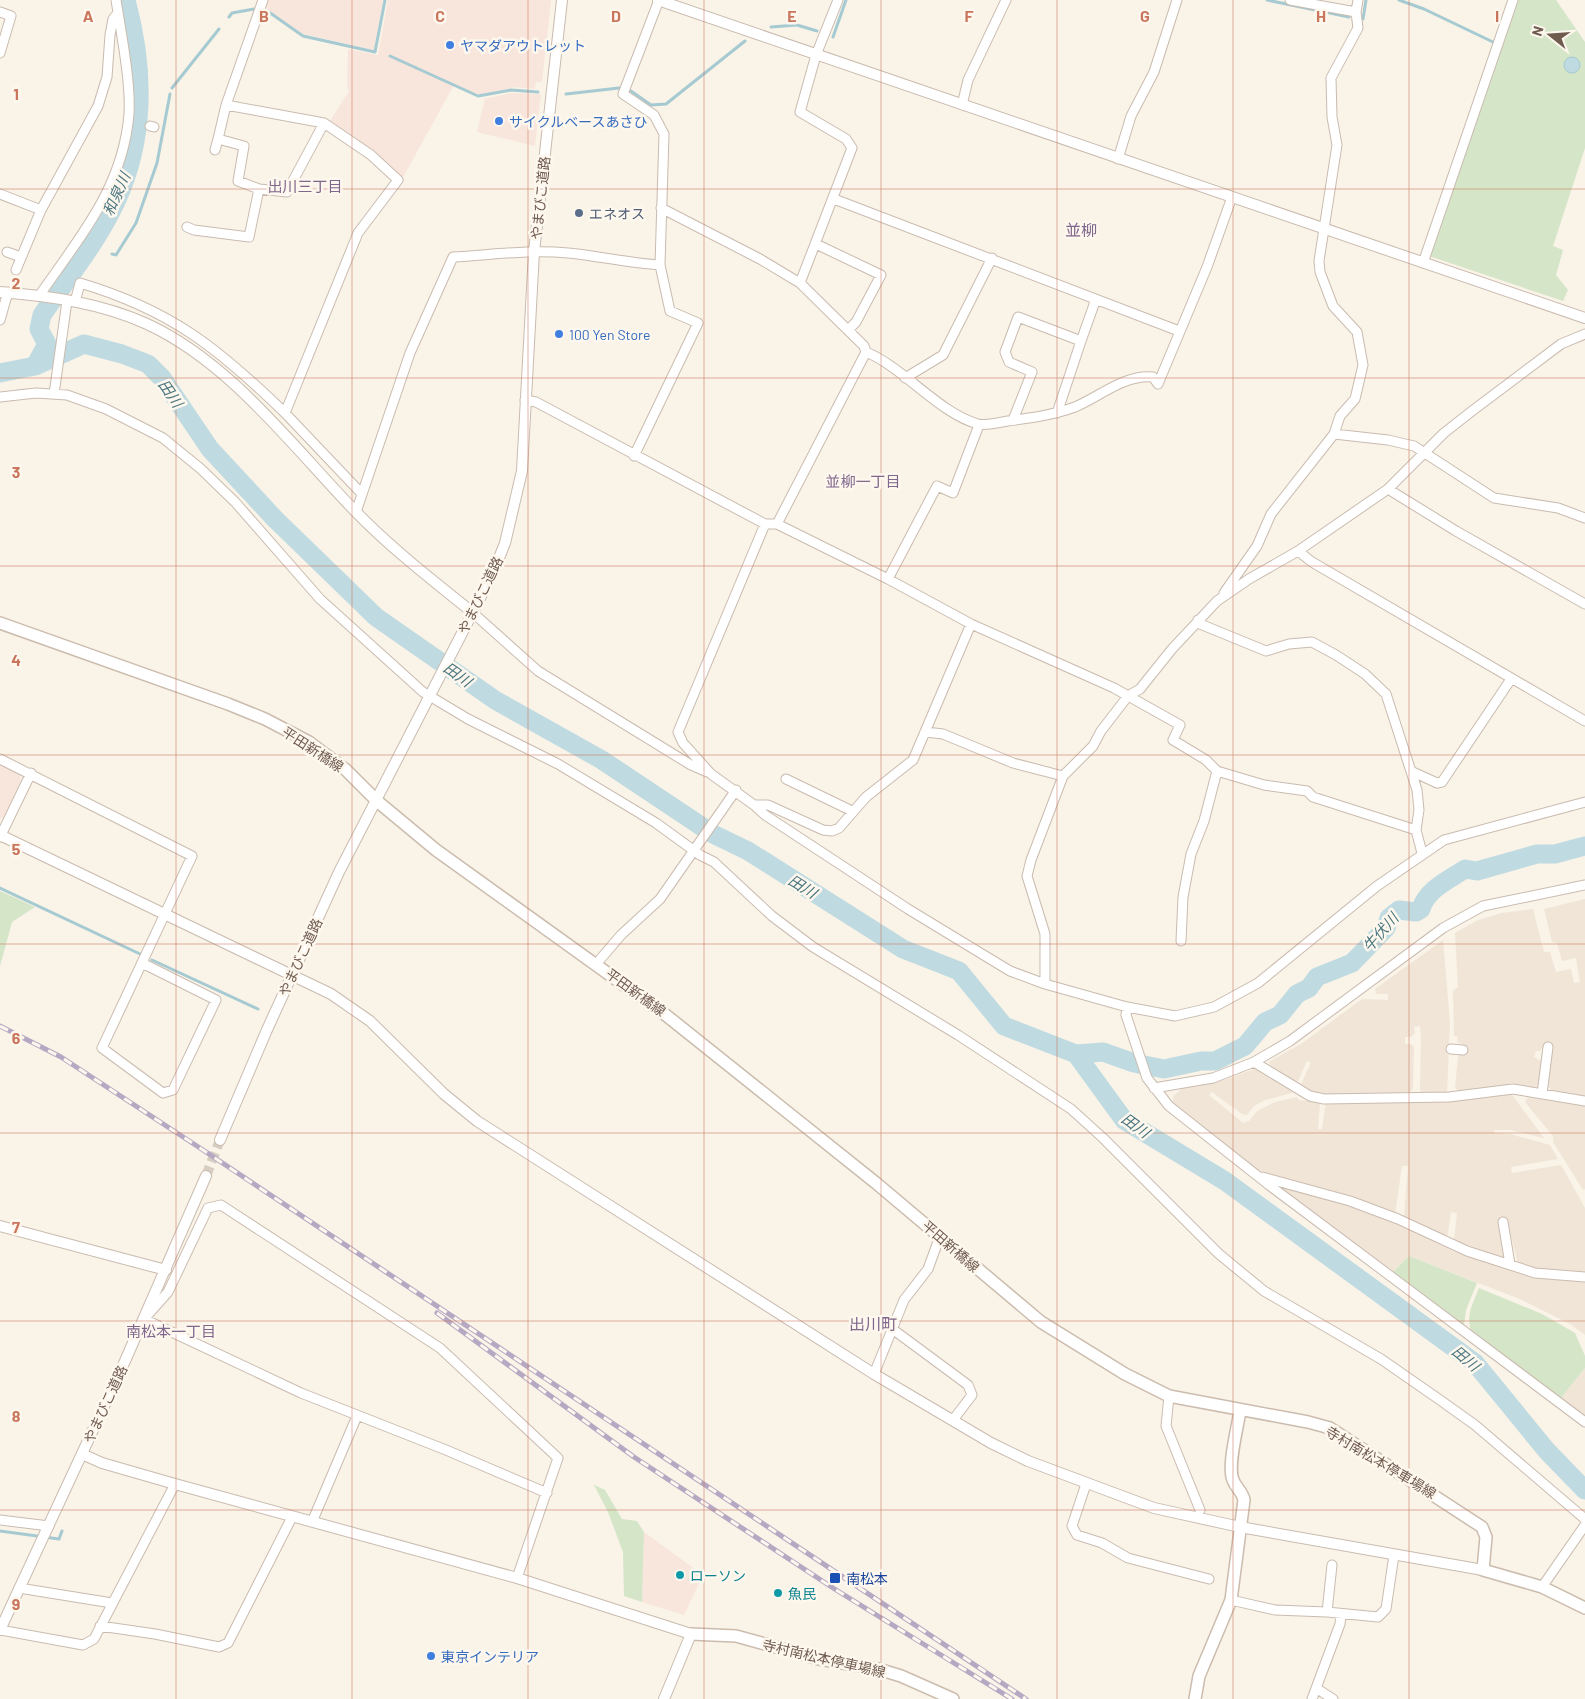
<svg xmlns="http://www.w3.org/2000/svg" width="1585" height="1699" font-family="Barlow,'Noto Sans JP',sans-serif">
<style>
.residential{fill:#f0e5d7}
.commercial{fill:#f8e6dd}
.green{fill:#d4e5c8}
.water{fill:#bfdbe1;stroke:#a6cad1}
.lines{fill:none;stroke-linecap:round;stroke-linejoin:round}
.stream{stroke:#a6cad1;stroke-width:3}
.river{stroke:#bfdbe1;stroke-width:19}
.tertiary-tunnel{stroke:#d7cdc2;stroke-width:10;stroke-dasharray:10 5;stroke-linecap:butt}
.minor-casing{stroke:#cabbaf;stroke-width:11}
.tertiary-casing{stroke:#cabbaf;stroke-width:12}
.secondary-casing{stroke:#ccbcad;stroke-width:14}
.minor{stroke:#fff;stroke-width:9}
.tertiary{stroke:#fff;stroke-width:10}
.secondary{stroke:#fff;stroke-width:11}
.rail-casing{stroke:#b6a8c2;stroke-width:5}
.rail{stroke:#fdf7ee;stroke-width:3;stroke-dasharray:9;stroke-linecap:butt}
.grid{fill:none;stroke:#c9765c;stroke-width:1;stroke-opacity:0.55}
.shop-dot{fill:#3f7fe0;stroke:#fdf7ee;stroke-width:2}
.service-dot{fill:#5c6f8a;stroke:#fdf7ee;stroke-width:2}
.culture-dot{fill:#0f9aa8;stroke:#fdf7ee;stroke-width:2}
.transit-dot{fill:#1a4fb4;stroke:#fdf7ee;stroke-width:2}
.labels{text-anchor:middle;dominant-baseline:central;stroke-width:5;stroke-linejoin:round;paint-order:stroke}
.shop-label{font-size:14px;fill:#366cbe;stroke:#fdf7ee;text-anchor:start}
.street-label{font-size:14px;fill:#705b4f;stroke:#fdf7ee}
.service-label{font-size:14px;fill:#4e5e75;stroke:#fdf7ee;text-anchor:start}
.culture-label{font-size:14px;fill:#0d838f;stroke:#fdf7ee;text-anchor:start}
.transit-label{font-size:14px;fill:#164399;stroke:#fdf7ee;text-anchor:start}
.neighbourhood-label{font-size:15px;fill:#80678c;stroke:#fdf7ee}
.water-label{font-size:15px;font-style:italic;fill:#4c7780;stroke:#fdf7ee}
.quarter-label{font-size:16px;fill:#80678c;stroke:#fdf7ee}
.grid-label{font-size:16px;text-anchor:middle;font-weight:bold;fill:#c9765c;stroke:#fdf7ee;stroke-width:5;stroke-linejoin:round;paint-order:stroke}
</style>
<rect width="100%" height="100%" fill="#f9f3e8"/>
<path class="residential" d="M 1585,899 L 1585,1098 L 1554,1093 L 1554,1090 L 1551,1090 L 1548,1086 L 1553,1046 L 1544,1045 L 1540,1051 L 1536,1051 L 1534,1057 L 1542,1061 L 1539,1084 L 1535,1088 L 1509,1083 L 1509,1085 L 1459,1092 L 1455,1087 L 1458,1057 L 1461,1053 L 1465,1053 L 1466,1046 L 1457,1042 L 1458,1037 L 1454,1036 L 1453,991 L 1458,987 L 1455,933 L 1476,921 L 1501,913 L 1533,909 L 1544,952 L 1550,952 L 1556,972 L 1571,969 L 1574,983 L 1580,982 L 1576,958 L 1562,961 L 1557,943 L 1552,942 L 1544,909 Z
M 1443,940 L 1450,1023 L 1447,1094 L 1424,1094 L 1420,1090 L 1421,1037 L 1420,1026 L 1414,1027 L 1415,1033 L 1411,1037 L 1405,1037 L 1405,1044 L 1411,1044 L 1414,1047 L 1413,1089 L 1407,1094 L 1316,1094 L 1301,1084 L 1311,1063 L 1307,1061 L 1298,1081 L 1295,1082 L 1269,1064 L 1270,1061 L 1301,1044 L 1362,999 L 1388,1000 L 1388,994 L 1376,994 L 1375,989 Z
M 1257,1068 L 1292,1090 L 1292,1093 L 1265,1100 L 1254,1106 L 1247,1115 L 1242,1114 L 1212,1092 L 1209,1095 L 1243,1123 L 1249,1121 L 1257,1111 L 1275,1102 L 1297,1097 L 1298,1100 L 1320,1102 L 1318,1129 L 1322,1129 L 1326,1101 L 1467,1100 L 1510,1092 L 1544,1138 L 1511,1130 L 1494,1130 L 1494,1133 L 1510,1134 L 1550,1145 L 1558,1159 L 1511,1167 L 1512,1173 L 1561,1165 L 1585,1208 L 1585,1273 L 1535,1268 L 1518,1263 L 1507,1220 L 1500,1220 L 1505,1259 L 1454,1240 L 1457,1213 L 1451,1212 L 1448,1234 L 1445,1237 L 1404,1218 L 1408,1166 L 1402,1166 L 1395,1214 L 1350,1196 L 1272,1177 L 1263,1171 L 1253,1169 L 1173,1103 L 1173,1096 L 1184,1087 L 1224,1080 Z
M 1529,1096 L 1585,1105 L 1585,1189 L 1583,1190 L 1553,1142 L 1553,1136 L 1525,1102 Z
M 1272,1183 L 1344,1204 L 1392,1221 L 1455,1252 L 1505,1266 L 1532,1278 L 1585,1282 L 1585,1335 L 1570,1324 L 1522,1300 L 1409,1256 L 1393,1272 Z
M 1585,1368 L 1585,1419 L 1560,1399 Z"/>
<path class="commercial" d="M 267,0 L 383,0 L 374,50 L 303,34 L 264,7 Z
M 388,0 L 551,0 L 542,82 L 536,82 L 535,89 L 515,87 L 487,95 L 468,92 L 454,85 L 402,179 L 378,154 L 330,121 L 349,91 L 347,86 L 348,49 L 378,55 Z
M 511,93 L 541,94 L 535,146 L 477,132 L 485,99 Z
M 0,765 L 19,774 L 21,780 L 5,817 L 0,819 Z
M 644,1532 L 703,1575 L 684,1615 L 642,1602 Z"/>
<path class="green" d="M 1517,0 L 1556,0 L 1585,42 L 1585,148 L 1553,246 L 1563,250 L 1556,275 L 1568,290 L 1563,301 L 1429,256 Z
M 0,891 L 35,907 L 12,922 L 0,966 Z
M 1409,1256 L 1477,1283 L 1466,1310 L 1464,1325 L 1393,1272 Z
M 1479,1288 L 1542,1314 L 1575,1333 L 1585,1356 L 1585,1368 L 1560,1399 L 1472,1333 C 1465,1316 1473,1303 1479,1288 Z
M 594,1485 L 605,1490 L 622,1519 L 637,1521 L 644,1532 L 642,1602 L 624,1596 L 623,1552 L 608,1512 Z"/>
<path class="water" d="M1564 65a8 8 0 1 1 16 0a8 8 0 1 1-16 0Z"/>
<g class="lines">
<path class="stream" d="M 1267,0 L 1349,17
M 1399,0 L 1424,9 L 1493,42
M 266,10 L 303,36 L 375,52 L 385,0
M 229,17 L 232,13 L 254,9
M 1363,19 L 1366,0
M 771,27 L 797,25 L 817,31
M 833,37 L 846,0
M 390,56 L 478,96 L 511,90 L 538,92
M 172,88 L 219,29
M 631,91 L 651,105 L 666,104 L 745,41
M 566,94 L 619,88
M 93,242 L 99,247
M 112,254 L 116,255 L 136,223 L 157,163 L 170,94
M 0,888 L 140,954
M 152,960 L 258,1009
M 0,1531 L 59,1539 L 62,1531"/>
<path class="river" d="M 35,366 L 47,344 L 39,329 L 42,315 C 70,275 103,235 121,190 C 146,128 143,63 126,0
M 0,373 L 35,366 L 84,344 L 122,354 L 148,364 L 162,378 L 210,449 L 275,519 L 376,617 L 495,700 L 602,760 L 713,834 L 748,851 L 903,949 L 959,971 L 1004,1026 L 1076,1054 L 1124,1120 L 1225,1181 L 1475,1363 L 1547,1451 L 1585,1490
M 1076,1054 L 1103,1052 L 1134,1063 L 1164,1069 L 1201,1061 L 1215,1061 L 1245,1046 L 1265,1022 L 1280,1015 L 1297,994 L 1309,988 L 1317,977 L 1352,963 L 1386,928 L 1389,918 L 1399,910 L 1416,912 L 1421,909 C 1427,889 1449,880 1465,869 L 1477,871 L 1537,854 L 1555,854 L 1585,846"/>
<path class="tertiary-tunnel" d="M 206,1176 L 220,1140"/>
<defs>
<path id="minor" d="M 263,0 L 226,105 L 218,139 L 244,146 L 238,181 L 259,189 L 287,192 L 324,123
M 1290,0 L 1356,12
M 1358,0 L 1356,12 L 1358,28 L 1331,78 L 1332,117 L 1337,145 L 1319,261 L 1320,272 L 1333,306 L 1357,332 L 1363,365 L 1355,399 L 1340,416 L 1334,434 L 1388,440 L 1414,446 L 1494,498 L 1558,508 L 1585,518
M 0,12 L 11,16 L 0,53
M 962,105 L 968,80 L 1006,0
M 150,126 L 154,127
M 215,150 L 218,139
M 1118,159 L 1131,116 L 1154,72 L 1177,0
M 0,194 L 41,210
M 834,199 L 1179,331
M 661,208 L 760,259 L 800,283 L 864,346 L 866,352 L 777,524
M 187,227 L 194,230 L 249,237 L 259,189
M 816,244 L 881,275 L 856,322 L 849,329
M 7,252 L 21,257
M 1423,263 L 1513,0
M 16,270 L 41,210 L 98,106 L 107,77 L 110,35 L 113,19 L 118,13
M 800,283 L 852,148 L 846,139 L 800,112 L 816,55 L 838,0
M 39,296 C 79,238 123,188 129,114 C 131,83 121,32 116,0
M 75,302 L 80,283 C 171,310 218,348 285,413 L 358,233 L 398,180 L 371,155 L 324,123 L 226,105
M 0,320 L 8,292
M 866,352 C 903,367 940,414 978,424 C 986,426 1000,422 1008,421 C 1031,418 1053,415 1075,407 C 1099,397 1125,374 1153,377 L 1158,384
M 905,378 L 943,355 L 992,258
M 1158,384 L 1207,267 L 1232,197
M 54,394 L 67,301
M 0,397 L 36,393 L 67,395 L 106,409 L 163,438 L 201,469 L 235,502 L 320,599 L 423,692 L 468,719 L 558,764 L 656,823 L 700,855 L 714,862 L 772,916 L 813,947 L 958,1035 L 1071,1109 L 1103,1138 L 1219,1254 L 1264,1291 L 1381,1359 L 1440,1400 L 1475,1425 L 1585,1519
M 525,400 L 536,402 L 765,524 L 777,524 L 888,579 L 971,624 L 1114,688 L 1180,725 L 1173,740 L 1206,760 L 1217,771 L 1264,785 L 1307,791 L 1313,797 L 1416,830
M 285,413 L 362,494
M 1057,413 L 1081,341
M 1013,420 L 1032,372 L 1009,362 L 1005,352 L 1018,317 L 1081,341 L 1096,299
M 634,456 L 698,323 L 670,311 L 660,265 L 664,134 L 654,115 L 623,94 L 659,0
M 1388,489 L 1456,531 L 1585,604
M 356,512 L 410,353 L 453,257 C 491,255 530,249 568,253 C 599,256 629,263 660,265
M 765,524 L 678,732 L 683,743 L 711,774 L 754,805 L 768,805 L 823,830 L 832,831 L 839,828 L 866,797 L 913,760 L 971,624
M 1298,551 L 1312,562 L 1585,721
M 888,579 L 937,486 L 953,493 L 979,425
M 1224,593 L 1257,546 L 1271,514 L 1334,434
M 472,612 L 538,671 L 691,765 L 707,772
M 1198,620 L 1200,624 L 1266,651 L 1289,644 L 1312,642 L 1336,655 L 1365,674 L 1386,694 L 1417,790 L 1419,810 L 1416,830 L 1422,853
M 926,732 L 943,734 L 1013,763 L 1063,776
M 0,759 L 192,856 L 102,1048 L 163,1093 L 173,1090 L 216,1000 L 142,963
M 1413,772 L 1437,783 L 1442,782 L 1511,679
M 786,779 L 852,811
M 754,805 L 765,815 L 908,909 L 1010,971 L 1045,984 L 1127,1007 L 1175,1016 L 1214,1007 L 1258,983 L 1377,886 L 1444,840 L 1585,802
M 0,837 L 31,773
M 1181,941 L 1183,897 L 1191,854 L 1204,821 L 1217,771
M 597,963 L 621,935 L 660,899 L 736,790
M 1045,984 L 1045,934 L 1027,876 L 1031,860 L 1063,776 L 1093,746 L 1101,731 L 1128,696 L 1140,689 L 1172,649 L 1217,601 L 1249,579 L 1298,551 L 1388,489 L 1444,433 L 1472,411 L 1561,344 L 1585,334
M 1127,1007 L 1126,1015 L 1147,1078 L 1169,1106 L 1269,1185 L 1585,1422
M 1451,1049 L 1463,1050
M 1254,1062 L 1310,1096 L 1324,1099 L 1449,1097 L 1513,1089 L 1585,1101
M 1154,1088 L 1213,1078 L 1254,1062 L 1290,1041 L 1443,928 L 1483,906 L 1585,885
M 1542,1094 L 1548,1047
M 1262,1177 L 1350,1201 L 1398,1219 L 1467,1251 L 1535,1273 L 1585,1277
M 1503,1222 L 1510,1264
M 891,1328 L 968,1385 L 972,1395 L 953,1420
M 874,1374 L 904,1300 L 928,1269 L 940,1236
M 1169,1396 L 1166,1426 L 1200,1510
M 1086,1484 L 1072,1526 L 1077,1535 L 1102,1543 L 1128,1558 L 1209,1579
M 0,1520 L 49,1526
M 312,1522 L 357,1416
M 517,1578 L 558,1458 L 440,1348 L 221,1205 L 208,1208 L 168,1292 L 144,1319 L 301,1393 L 446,1450 L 547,1493
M 1542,1587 L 1585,1525
M 19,1588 L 112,1603
M 1231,1600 L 1275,1610 L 1327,1612 L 1332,1565
M 1327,1612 L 1378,1617 L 1386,1609 L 1394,1555
M 100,1626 L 155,1634 L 219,1647 L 228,1643 L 292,1517
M 0,1630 L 83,1645 L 94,1639 L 175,1484
M 1316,1688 L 1333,1699
M 1312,1699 L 1340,1624 L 1341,1614"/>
<path id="tertiary" d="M 658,0 L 1585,318
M 0,292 C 50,296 101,303 147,324 C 230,362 293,447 355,511 C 391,548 432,580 472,612
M 0,835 L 331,994 L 370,1021 L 444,1094 L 477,1121 L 874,1374 L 991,1443 L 1028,1461 L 1154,1508 L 1240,1527 L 1483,1570
M 220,1140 L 266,1032 L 339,872 L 493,573 L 505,543 L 522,471 L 534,252 L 562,0
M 0,1226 L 166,1270
M 82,1454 L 102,1463 L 175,1484 L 517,1578 L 691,1634 L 664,1699
M 0,1630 L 125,1361 L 206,1176"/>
<path id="secondary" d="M 0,623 L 228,704 L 265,719 L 309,742 L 345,769 L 377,801 L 436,850 L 667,1016 L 876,1183 L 1041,1322 L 1125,1374 L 1169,1396 L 1308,1422 L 1330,1428 L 1482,1527 L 1486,1537 L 1483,1570 L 1542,1587 L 1585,1608
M 691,1634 L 736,1636 L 819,1659 L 878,1669 L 901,1676 L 953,1699
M 1195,1699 L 1199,1676 L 1231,1600 L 1244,1500 C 1242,1491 1236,1488 1233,1480 C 1227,1465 1238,1427 1240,1410"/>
</defs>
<use href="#minor" class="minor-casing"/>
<use href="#tertiary" class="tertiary-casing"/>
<use href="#secondary" class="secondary-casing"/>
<use href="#minor" class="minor"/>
<use href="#tertiary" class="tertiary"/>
<use href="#secondary" class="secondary"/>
<defs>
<path id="rail" d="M 0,1026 L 61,1057 L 203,1150 L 1026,1699
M 437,1313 L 634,1457 L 833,1588 L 1012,1699"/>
</defs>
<use href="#rail" class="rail-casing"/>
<use href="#rail" class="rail"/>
</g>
<path class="grid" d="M 176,0 L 176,1699M 352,0 L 352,1699M 528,0 L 528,1699M 704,0 L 704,1699M 881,0 L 881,1699M 1057,0 L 1057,1699M 1233,0 L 1233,1699M 1409,0 L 1409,1699M 0,189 L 1585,189M 0,378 L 1585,378M 0,566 L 1585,566M 0,755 L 1585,755M 0,944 L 1585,944M 0,1133 L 1585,1133M 0,1321 L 1585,1321M 0,1510 L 1585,1510"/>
<g class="shop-dot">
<circle cx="450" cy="45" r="5"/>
<circle cx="499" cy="121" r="5"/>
<circle cx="559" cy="334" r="5"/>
<circle cx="431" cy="1656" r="5"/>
</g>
<circle class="service-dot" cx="579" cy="213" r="5"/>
<g class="culture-dot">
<circle cx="680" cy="1575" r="5"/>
<circle cx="778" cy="1593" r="5"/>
</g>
<rect class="transit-dot" x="829" y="1572" width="12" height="12" rx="2.5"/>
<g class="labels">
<g class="shop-label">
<text x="460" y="45">ヤマダアウトレット</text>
<text x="509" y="121">サイクルベースあさひ</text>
<text x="569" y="334">100 Yen Store</text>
<text x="441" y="1656">東京インテリア</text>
</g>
<g class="street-label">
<text transform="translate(540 198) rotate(-84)">やまびこ道路</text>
<text transform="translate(480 595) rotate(-64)">やまびこ道路</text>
<text transform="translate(313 749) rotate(33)">平田新橋線</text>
<text transform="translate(300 957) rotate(-65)">やまびこ道路</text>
<text transform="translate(636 992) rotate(36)">平田新橋線</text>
<text transform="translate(951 1246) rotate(41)">平田新橋線</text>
<text transform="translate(105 1404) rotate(-65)">やまびこ道路</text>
<text transform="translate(1381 1462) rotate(31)">寺村南松本停車場線</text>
<text transform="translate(824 1658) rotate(13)">寺村南松本停車場線</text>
</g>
<g class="service-label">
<text x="589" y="213">エネオス</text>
</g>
<g class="culture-label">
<text x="690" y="1575">ローソン</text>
<text x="788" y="1593">魚民</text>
</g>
<g class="transit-label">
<text x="846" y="1578">南松本</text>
</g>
<g class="neighbourhood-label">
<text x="305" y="186">出川三丁目</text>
<text x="863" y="481">並柳一丁目</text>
<text x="171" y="1331">南松本一丁目</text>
</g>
<g class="water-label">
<text transform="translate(116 194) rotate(-66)">和泉川</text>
<text transform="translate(171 393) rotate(55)">田川</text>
<text transform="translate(458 674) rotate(35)">田川</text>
<text transform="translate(803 886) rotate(32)">田川</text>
<text transform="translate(1380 932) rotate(-49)">牛伏川</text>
<text transform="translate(1136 1125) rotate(36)">田川</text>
<text transform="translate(1466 1358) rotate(40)">田川</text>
</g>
<g class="quarter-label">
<text x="1081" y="229">並柳</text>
<text x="873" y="1323">出川町</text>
</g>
</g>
<g class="grid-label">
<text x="88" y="22">A</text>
<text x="264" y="22">B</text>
<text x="440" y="22">C</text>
<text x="616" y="22">D</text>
<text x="792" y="22">E</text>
<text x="969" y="22">F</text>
<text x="1145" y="22">G</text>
<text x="1321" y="22">H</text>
<text x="1497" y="22">I</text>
<text x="16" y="100">1</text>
<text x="16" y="289">2</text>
<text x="16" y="478">3</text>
<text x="16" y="666">4</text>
<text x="16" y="855">5</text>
<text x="16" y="1044">6</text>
<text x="16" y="1233">7</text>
<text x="16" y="1422">8</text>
<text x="16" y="1610">9</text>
</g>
<g transform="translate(1550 35) rotate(287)" stroke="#fdf7ee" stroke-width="4" paint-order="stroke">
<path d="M0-4L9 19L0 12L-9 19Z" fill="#705b4f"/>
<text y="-8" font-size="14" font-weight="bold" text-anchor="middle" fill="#705b4f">N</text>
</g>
</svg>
